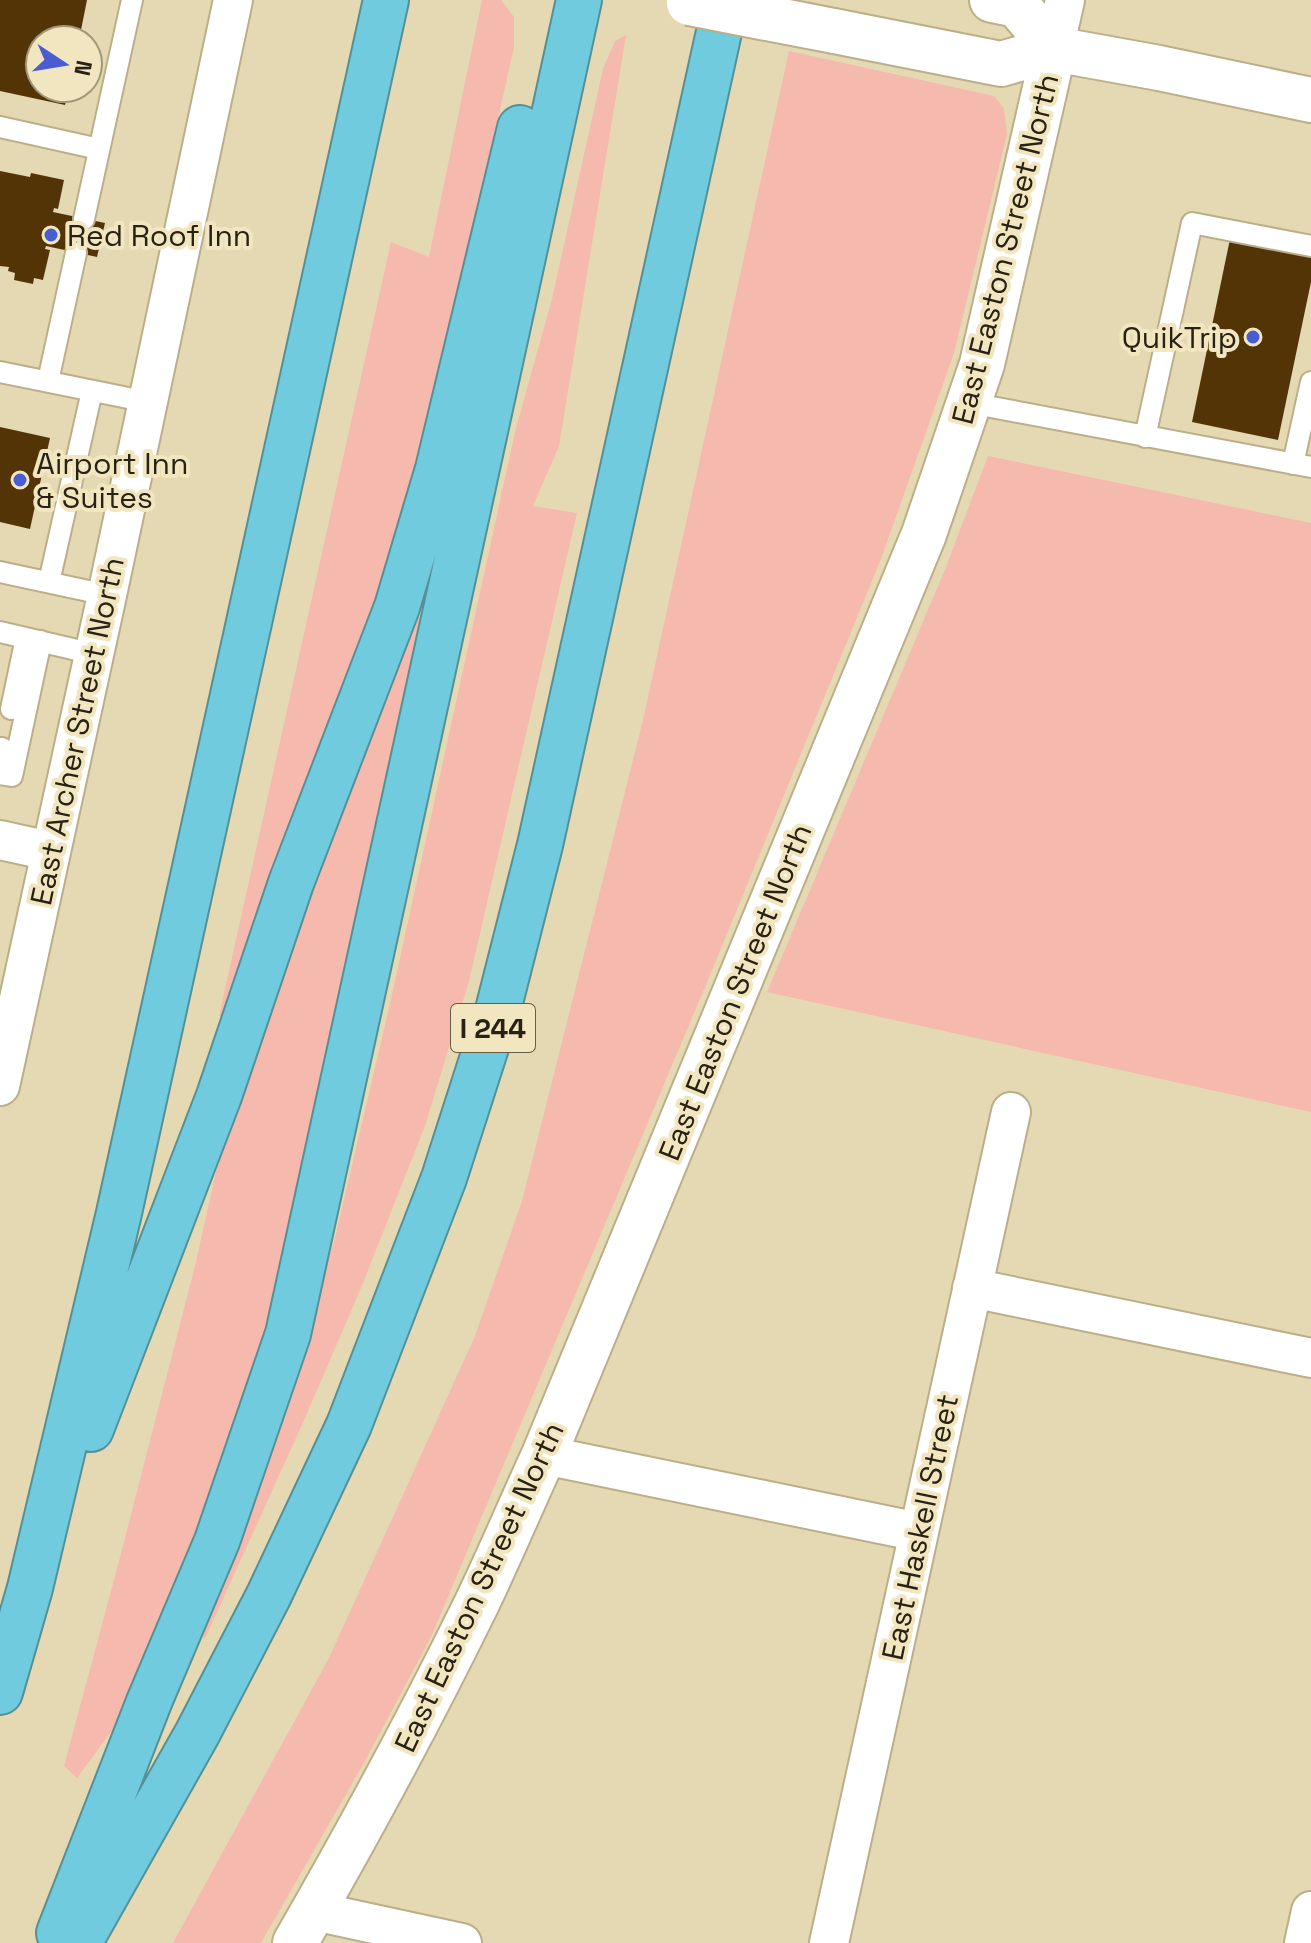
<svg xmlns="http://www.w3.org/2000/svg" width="1311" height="1943" font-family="'Space Grotesk',sans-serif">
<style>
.green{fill:#f5b9ad}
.building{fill:#533406}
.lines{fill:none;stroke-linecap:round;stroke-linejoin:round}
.lane-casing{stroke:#bbaf8a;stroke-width:24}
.street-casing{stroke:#bbaf8a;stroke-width:42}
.secondary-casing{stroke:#bbaf8a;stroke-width:48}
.highway-casing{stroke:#569097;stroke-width:48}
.lane{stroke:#fff;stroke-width:20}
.street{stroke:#fff;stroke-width:38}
.secondary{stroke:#fff;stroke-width:44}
.highway{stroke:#6fcbdd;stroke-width:44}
.secondary-bridge-casing{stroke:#bbaf8a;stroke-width:48;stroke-linecap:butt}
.secondary-bridge{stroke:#fff;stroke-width:44}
.poi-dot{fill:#495cd1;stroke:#f2e6c0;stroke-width:3}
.labels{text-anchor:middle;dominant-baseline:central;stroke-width:8;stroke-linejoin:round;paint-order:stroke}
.shield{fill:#f2e6c0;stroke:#645d48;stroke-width:2}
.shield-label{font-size:28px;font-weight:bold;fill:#272214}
.poi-label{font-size:30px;fill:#272214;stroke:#f2e6c0;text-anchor:start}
.street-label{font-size:30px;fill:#272214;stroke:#f2e6c0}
</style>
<rect width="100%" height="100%" fill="#e5d9b3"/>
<path class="green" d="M 482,0 L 501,0 L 514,17 L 514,47 L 420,469 L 385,590 L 231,1016 L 219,1016 L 391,242 L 429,257 Z
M 626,35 L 559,446 L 533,506 L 577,513 L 469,981 L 425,1126 L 361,1288 L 305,1418 L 205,1639 L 198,1633 L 309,1309 L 333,1246 L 390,1004 L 516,428 L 552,299 L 603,69 L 615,41 Z
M 789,51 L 994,96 L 1004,108 L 1007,134 L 954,353 L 881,559 L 708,980 L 431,1637 L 365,1761 L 261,1943 L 173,1943 L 329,1658 L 475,1336 L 522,1201 L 643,720 Z
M 988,456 L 1311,523 L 1311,1112 L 767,992 L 946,567 Z
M 418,617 L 431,622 L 271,1326 L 220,1483 L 125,1713 L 77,1778 L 64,1766 L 118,1565 L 195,1266 L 230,1109 Z"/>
<path class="building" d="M 0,0 L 87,0 L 79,40 L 40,40 L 40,88 L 69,88 L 65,105 L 0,91 Z
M 0,171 L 30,177 L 31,173 L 64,180 L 58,209 L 54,208 L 53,212 L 105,223 L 97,257 L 46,246 L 45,249 L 50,250 L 43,280 L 34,278 L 33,284 L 14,280 L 15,273 L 8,271 L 9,267 L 0,266 Z
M 1230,239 L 1311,256 L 1311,282 L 1278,440 L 1192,422 Z
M 0,427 L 50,438 L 30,529 L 0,522 Z"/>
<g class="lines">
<defs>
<path id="lane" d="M 0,127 L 99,149
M 84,219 L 132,0
M 0,372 L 148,402
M 48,381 L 76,253
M 970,403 L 1311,467
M 1145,437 L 1192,223 L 1311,246
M 1293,464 L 1311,382
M 0,572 L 107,595
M 49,582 L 92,391
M 0,632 L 94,654
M 11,709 L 26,638
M 0,757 L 2,748
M 0,774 L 12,776 L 41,641"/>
<path id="street" d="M 1054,49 L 1065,0
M 0,840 L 50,851
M 0,1086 L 107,595 L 233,0
M 972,1288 L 1311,1358
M 544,1455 L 919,1532
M 314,1911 L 462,1943
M 829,1943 L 1011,1112
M 1304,1943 L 1311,1911"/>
<path id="secondary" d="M 992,0 L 1017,5 L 1054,49
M 834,31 L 1001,64 L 1054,49 L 1159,68 L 1311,100
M 295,1943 C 359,1832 420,1719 476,1605 C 500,1555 521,1505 544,1455 L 924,534 L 982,364 L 1054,49"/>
<path id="highway" d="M 91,1429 L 219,1096 L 291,883 L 397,607 L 438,469 L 520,128
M 0,1692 L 30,1588 L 119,1213 L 386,0
M 59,1933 L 149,1702 L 217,1541 L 288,1334 L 579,0
M 79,1943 L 197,1734 L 269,1595 L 349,1425 L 444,1178 L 498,1010 L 540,845 L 726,0"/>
</defs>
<use href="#lane" class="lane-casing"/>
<use href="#street" class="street-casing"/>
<use href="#secondary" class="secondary-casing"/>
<use href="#highway" class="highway-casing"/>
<use href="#lane" class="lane"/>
<use href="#street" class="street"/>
<use href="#secondary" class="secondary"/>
<use href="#highway" class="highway"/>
<defs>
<path id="secondary-bridge" d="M 689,3 L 834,31"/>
</defs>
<use href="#secondary-bridge" class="secondary-bridge-casing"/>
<use href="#secondary-bridge" class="secondary-bridge"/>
</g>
<g class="poi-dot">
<circle cx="51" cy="235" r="8"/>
<circle cx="1253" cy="337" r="8"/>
<circle cx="20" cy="480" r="8"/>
</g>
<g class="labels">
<rect class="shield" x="451" y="1004" width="84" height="48" rx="6"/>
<g class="shield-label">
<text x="493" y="1028">I 244</text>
</g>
<g class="poi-label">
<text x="67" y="235">Red Roof Inn</text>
<text x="1237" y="337" text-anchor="end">QuikTrip</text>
<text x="36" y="463">Airport Inn<tspan x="36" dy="34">&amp; Suites</tspan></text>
</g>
<g class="street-label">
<text transform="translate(1005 249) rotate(-76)">East Easton Street North</text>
<text transform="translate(77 731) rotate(-78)">East Archer Street North</text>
<text transform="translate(735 992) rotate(-68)">East Easton Street North</text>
<text transform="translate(920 1527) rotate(-78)">East Haskell Street</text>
<text transform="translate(479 1587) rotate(-65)">East Easton Street North</text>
</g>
</g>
<g transform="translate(64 64) rotate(102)"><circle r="38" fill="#f2e6c0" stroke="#a1987b" stroke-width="2"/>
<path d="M0-6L14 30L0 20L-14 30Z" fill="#495cd1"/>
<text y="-12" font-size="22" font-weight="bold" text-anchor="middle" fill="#272214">N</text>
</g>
</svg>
